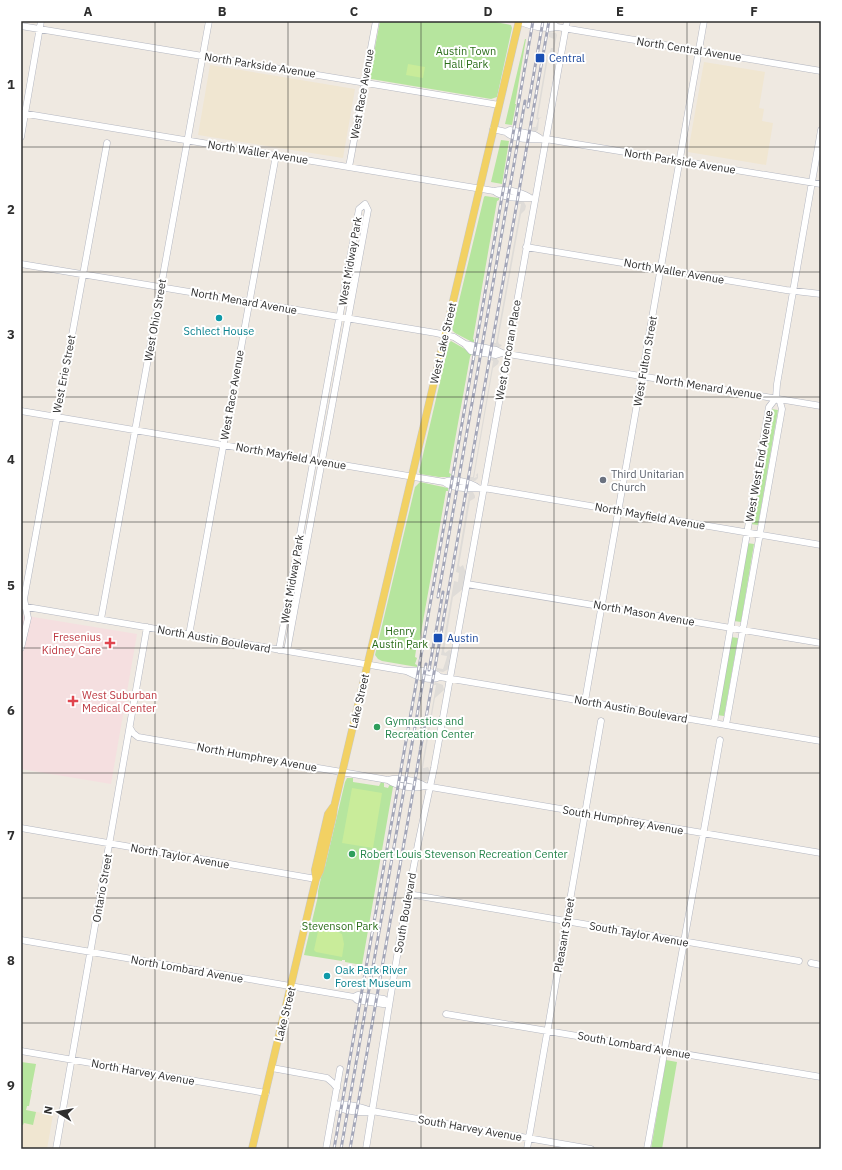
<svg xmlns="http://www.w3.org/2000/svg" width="842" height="1170" font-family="'IBM Plex Sans',sans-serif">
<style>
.education{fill:#f0e6d1}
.medical{fill:#f5dfe0}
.green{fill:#b6e59e}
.pitch{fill:#c9ec9a}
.plaza{fill:#dfdcd8}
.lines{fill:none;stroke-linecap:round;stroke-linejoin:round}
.minor-casing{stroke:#b4b7c1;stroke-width:7}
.major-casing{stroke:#c9c9c9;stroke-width:8}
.minor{stroke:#fff;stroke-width:6}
.major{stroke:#f2d163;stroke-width:7}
.rail-casing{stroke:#a3a6b8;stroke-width:3}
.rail{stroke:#fff;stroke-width:1.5;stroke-dasharray:4.5;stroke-linecap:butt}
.grid{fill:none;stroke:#2e2e2e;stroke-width:1;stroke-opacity:0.55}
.transit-dot{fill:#1a4fb4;stroke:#fff;stroke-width:1.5}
.culture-dot{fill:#0f9aa8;stroke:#fff;stroke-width:1.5}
.worship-dot{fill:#6b7280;stroke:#fff;stroke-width:1.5}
.health-dot{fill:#e0444e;stroke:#fff;stroke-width:1.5}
.leisure-dot{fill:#2e9e5b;stroke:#fff;stroke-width:1.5}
.labels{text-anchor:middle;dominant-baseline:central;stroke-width:4;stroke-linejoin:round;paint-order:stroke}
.street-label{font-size:11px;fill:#2e2e2e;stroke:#fff}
.park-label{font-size:11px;fill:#2c6e1b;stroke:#fff}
.transit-label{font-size:11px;fill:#164399;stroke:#fff;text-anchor:start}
.culture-label{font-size:11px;fill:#0d838f;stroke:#fff}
.worship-label{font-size:11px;fill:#5b616d;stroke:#fff;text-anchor:start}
.health-label{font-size:11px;fill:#be3a42;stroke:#fff;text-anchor:end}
.leisure-label{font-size:11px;fill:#27864d;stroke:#fff;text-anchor:start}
.neatline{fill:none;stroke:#2e2e2e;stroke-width:1.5}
.grid-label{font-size:13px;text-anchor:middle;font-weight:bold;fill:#2e2e2e}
</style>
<rect width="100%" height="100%" fill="#efe9e1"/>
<path class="education" d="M 704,62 L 765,72 L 759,108 L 764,109 L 762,121 L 773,123 L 766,165 L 688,152 Z
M 210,65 L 355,89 L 343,158 L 198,135 Z
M 21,1062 L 36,1064 L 31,1090 L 32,1090 L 29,1106 L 27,1106 L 26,1110 L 53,1115 L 47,1149 L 21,1149 Z"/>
<path class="medical" d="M 21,615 L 137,634 L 111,784 L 21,769 Z"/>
<path class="green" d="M 380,21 L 490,21 L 511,25 L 512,28 L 497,97 L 491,99 L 371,79 L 370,74 Z
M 525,39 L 526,39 L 515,104 L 516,104 L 512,125 L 505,124 Z
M 501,140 L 509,141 L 502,184 L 491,182 Z
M 485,196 L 499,198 L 499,200 L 497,201 L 473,339 L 474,340 L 474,343 L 455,333 L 452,330 L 484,197 Z
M 451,341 L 472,353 L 470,357 L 449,473 L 451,474 L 450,477 L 439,477 L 420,474 L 419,472 L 449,343 Z
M 771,409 L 778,410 L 758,525 L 751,524 Z
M 420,482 L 448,488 L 448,491 L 446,491 L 418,650 L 416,650 L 415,657 L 417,658 L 415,664 L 417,665 L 417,667 L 382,661 L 378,659 L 375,655 L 415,487 Z
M 747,543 L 754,544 L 741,622 L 734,621 Z
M 731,637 L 738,638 L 724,716 L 717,715 Z
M 347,778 L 353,778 L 353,782 L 379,786 L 381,782 L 384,783 L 384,787 L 388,788 L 390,784 L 395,785 L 395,787 L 393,787 L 362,965 L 345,962 L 345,960 L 342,960 L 342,961 L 304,955 L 318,896 L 318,891 L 323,869 L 325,867 L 345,782 Z
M 666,1060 L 677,1062 L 662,1149 L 651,1149 Z
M 21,1062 L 36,1064 L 31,1090 L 32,1090 L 29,1106 L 27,1106 L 26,1110 L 36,1112 L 33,1125 L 24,1123 L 23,1125 L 21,1125 Z"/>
<path class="pitch" d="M 408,64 L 425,67 L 423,78 L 406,75 Z
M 352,788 L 382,793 L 373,848 L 342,843 Z
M 319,927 L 334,930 L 342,934 L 344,944 L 342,957 L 316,952 L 314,950 Z"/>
<path class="plaza" d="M 549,32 L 556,33 L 557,35 L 553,54 L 548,58 L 538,117 L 539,118 L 542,117 L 539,119 L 538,130 L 535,132 L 532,131 L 532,128 L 533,127 L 536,127 L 538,120 L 536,119 L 547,55 L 549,56 L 550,51 L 551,48 L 553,48 L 554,39 L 549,37 Z
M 519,201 L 524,202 L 526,206 L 525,210 L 521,214 L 498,341 L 499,344 L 502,345 L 500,347 L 497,347 L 494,346 L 494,343 L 496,343 L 521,204 L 519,204 Z
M 492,357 L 496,358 L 499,361 L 498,364 L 493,368 L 474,478 L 477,477 L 476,475 L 478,473 L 478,478 L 475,481 L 470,480 L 470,477 L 473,477 L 493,361 L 491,360 Z
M 468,491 L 473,492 L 475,496 L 475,498 L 470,501 L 459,565 L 460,567 L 463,565 L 466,573 L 463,589 L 453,597 L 444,651 L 445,653 L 449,650 L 452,651 L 449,669 L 443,672 L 437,671 L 437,668 L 443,669 L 446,660 L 447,656 L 441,655 L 454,581 L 458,582 L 459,573 L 456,572 L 469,494 L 468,494 Z
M 435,682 L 443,685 L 444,690 L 435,698 L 423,768 L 424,768 L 428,767 L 430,771 L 428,780 L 423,782 L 417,780 L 417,778 L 420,778 L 421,770 L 436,685 L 434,685 Z"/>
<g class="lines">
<defs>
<path id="minor" d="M 520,21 C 527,26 548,30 557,27
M 534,21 L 553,24 L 557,27 L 821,71
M 21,26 L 499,105
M 21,113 L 494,191 C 504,188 521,192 529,197
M 493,129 L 506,132 L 510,130 L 535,135 L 540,138
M 506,132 C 515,142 539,138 552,140 L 821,184
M 21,137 L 41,21
M 349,167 L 376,21
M 494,191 C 504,199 520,198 531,198
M 526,247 L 786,290 L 821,294
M 21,264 L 436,333 L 454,337 L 465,344 L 471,351 L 496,355 L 502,353
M 465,344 L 496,350 L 502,353 L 821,406
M 776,398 L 777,384 L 821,130
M 21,411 L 444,482 C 456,491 475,487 490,489 L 821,545
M 444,482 C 453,478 470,482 478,488
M 467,584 L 821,643
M 21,606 L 406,671 C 416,670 433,670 440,677 L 821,741
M 101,619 L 209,21
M 189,635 L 276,155
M 21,648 L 28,618 L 24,599 L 107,143
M 279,650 L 359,209 L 365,204 L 368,210 L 287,651
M 406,671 C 415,676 431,682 440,677
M 585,701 L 704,21
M 714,723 L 769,407 L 776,398
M 726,725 L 782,409 L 780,402 L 776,398
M 130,728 L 133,733 L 138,737 L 388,780 C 399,777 415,780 425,786 L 821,853
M 388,780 C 397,787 415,789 425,786
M 21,828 L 316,879
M 408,894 L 799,961
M 21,940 L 354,997 L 357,1000 L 383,1004 L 389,1003
M 811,963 L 821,965
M 354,997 L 358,995 L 384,999 L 389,1003
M 446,1014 L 821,1077
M 21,1051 L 266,1093
M 272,1068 L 327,1078 L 333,1083 L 337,1088
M 334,1105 C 345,1102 361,1107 372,1111 L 591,1149
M 334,1105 C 343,1111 360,1113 370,1112
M 56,1149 L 147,627
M 326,1149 L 340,1069
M 366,1149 L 399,944 L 418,844 L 434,768 L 567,21
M 527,1149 L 601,721
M 647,1149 L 720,740"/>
<path id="major" d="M 316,879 L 315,870 L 328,814 L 333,807
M 252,1149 L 316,879 L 320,871 L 333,815 L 334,807 L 519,21"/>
</defs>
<use href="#minor" class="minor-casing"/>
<use href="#major" class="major-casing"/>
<use href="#minor" class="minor"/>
<use href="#major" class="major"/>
<defs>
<path id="rail" d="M 528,107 L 543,21
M 438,597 L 525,101
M 429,670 L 443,592
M 334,1149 L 533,21
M 341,1149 L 426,664
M 350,1149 L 549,21"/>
</defs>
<use href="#rail" class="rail-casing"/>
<use href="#rail" class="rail"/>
</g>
<path class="grid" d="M 155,21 L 155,1149M 288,21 L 288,1149M 421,21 L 421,1149M 554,21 L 554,1149M 687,21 L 687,1149M 21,147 L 821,147M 21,272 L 821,272M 21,397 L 821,397M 21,522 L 821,522M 21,648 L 821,648M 21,773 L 821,773M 21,898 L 821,898M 21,1023 L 821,1023"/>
<g class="transit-dot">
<rect x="535" y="53" width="10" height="10" rx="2"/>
<rect x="433" y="633" width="10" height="10" rx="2"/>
</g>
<g class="culture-dot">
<circle cx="219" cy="318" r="4"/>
<circle cx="327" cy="976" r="4"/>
</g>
<circle class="worship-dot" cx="603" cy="480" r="4"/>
<g class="health-dot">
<path d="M108 637h4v4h4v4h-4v4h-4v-4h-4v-4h4z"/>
<path d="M71 695h4v4h4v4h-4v4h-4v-4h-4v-4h4z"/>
</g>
<g class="leisure-dot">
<circle cx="377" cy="727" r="4"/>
<circle cx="352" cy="854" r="4"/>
</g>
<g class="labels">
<g class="street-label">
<text transform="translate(689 49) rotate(9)">North Central Avenue</text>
<text transform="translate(260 65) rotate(9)">North Parkside Avenue</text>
<text transform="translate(362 94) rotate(-80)">West Race Avenue</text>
<text transform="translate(258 152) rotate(9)">North Waller Avenue</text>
<text transform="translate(680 161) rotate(9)">North Parkside Avenue</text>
<text transform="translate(350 261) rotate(-80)">West Midway Park</text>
<text transform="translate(674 271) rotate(10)">North Waller Avenue</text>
<text transform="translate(244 301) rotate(10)">North Menard Avenue</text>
<text transform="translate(155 320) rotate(-80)">West Ohio Street</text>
<text transform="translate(443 343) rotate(-77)">West Lake Street</text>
<text transform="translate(508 350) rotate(-80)">West Corcoran Place</text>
<text transform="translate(645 361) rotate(-80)">West Fulton Street</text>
<text transform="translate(64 374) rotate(-79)">West Erie Street</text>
<text transform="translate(709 387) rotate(9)">North Menard Avenue</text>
<text transform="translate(232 395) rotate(-80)">West Race Avenue</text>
<text transform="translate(291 456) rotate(10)">North Mayfield Avenue</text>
<text transform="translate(759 466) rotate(-80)">West West End Avenue</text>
<text transform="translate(650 516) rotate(10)">North Mayfield Avenue</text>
<text transform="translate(292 579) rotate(-80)">West Midway Park</text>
<text transform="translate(644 613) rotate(10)">North Mason Avenue</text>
<text transform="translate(214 639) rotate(10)">North Austin Boulevard</text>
<text transform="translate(359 701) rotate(-77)">Lake Street</text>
<text transform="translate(631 709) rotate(10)">North Austin Boulevard</text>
<text transform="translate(257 757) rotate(10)">North Humphrey Avenue</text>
<text transform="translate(623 820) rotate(10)">South Humphrey Avenue</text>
<text transform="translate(180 856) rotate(10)">North Taylor Avenue</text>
<text transform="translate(102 888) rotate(-80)">Ontario Street</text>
<text transform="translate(405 913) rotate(-80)">South Boulevard</text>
<text transform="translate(639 934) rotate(10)">South Taylor Avenue</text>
<text transform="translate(564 935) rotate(-80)">Pleasant Street</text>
<text transform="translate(187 969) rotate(10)">North Lombard Avenue</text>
<text transform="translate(285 1014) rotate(-76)">Lake Street</text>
<text transform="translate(634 1045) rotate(10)">South Lombard Avenue</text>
<text transform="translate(143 1072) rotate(10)">North Harvey Avenue</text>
<text transform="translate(470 1128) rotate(10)">South Harvey Avenue</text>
</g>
<g class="park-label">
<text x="466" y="51">Austin Town<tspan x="466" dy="13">Hall Park</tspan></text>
<text x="400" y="631">Henry<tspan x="400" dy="13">Austin Park</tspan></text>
<text x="340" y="926">Stevenson Park</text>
</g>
<g class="transit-label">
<text x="549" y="58">Central</text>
<text x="447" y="638">Austin</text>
</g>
<g class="culture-label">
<text x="219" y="331">Schlect House</text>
<text x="335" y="970" text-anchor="start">Oak Park River<tspan x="335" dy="13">Forest Museum</tspan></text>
</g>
<g class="worship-label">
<text x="611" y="474">Third Unitarian<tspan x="611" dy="13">Church</tspan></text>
</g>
<g class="health-label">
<text x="101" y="637">Fresenius<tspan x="101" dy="13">Kidney Care</tspan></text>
<text x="82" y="695" text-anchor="start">West Suburban<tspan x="82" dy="13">Medical Center</tspan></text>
</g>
<g class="leisure-label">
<text x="385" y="721">Gymnastics and<tspan x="385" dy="13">Recreation Center</tspan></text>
<text x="360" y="854">Robert Louis Stevenson Recreation Center</text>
</g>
</g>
<rect width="842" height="1170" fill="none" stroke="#ffffff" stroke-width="44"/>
<g transform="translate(58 1112) rotate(281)" stroke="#ffffff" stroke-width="3" paint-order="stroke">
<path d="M0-3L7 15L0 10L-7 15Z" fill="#2e2e2e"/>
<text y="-6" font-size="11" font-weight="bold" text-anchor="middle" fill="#2e2e2e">N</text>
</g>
<rect x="22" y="22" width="798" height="1126" class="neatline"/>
<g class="grid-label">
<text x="88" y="16">A</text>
<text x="222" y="16">B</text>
<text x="354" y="16">C</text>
<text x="488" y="16">D</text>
<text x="620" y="16">E</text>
<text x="754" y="16">F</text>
<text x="11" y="89">1</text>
<text x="11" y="214">2</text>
<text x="11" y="339">3</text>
<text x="11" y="464">4</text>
<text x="11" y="590">5</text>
<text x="11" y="715">6</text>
<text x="11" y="840">7</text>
<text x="11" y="965">8</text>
<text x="11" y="1090">9</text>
</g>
</svg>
